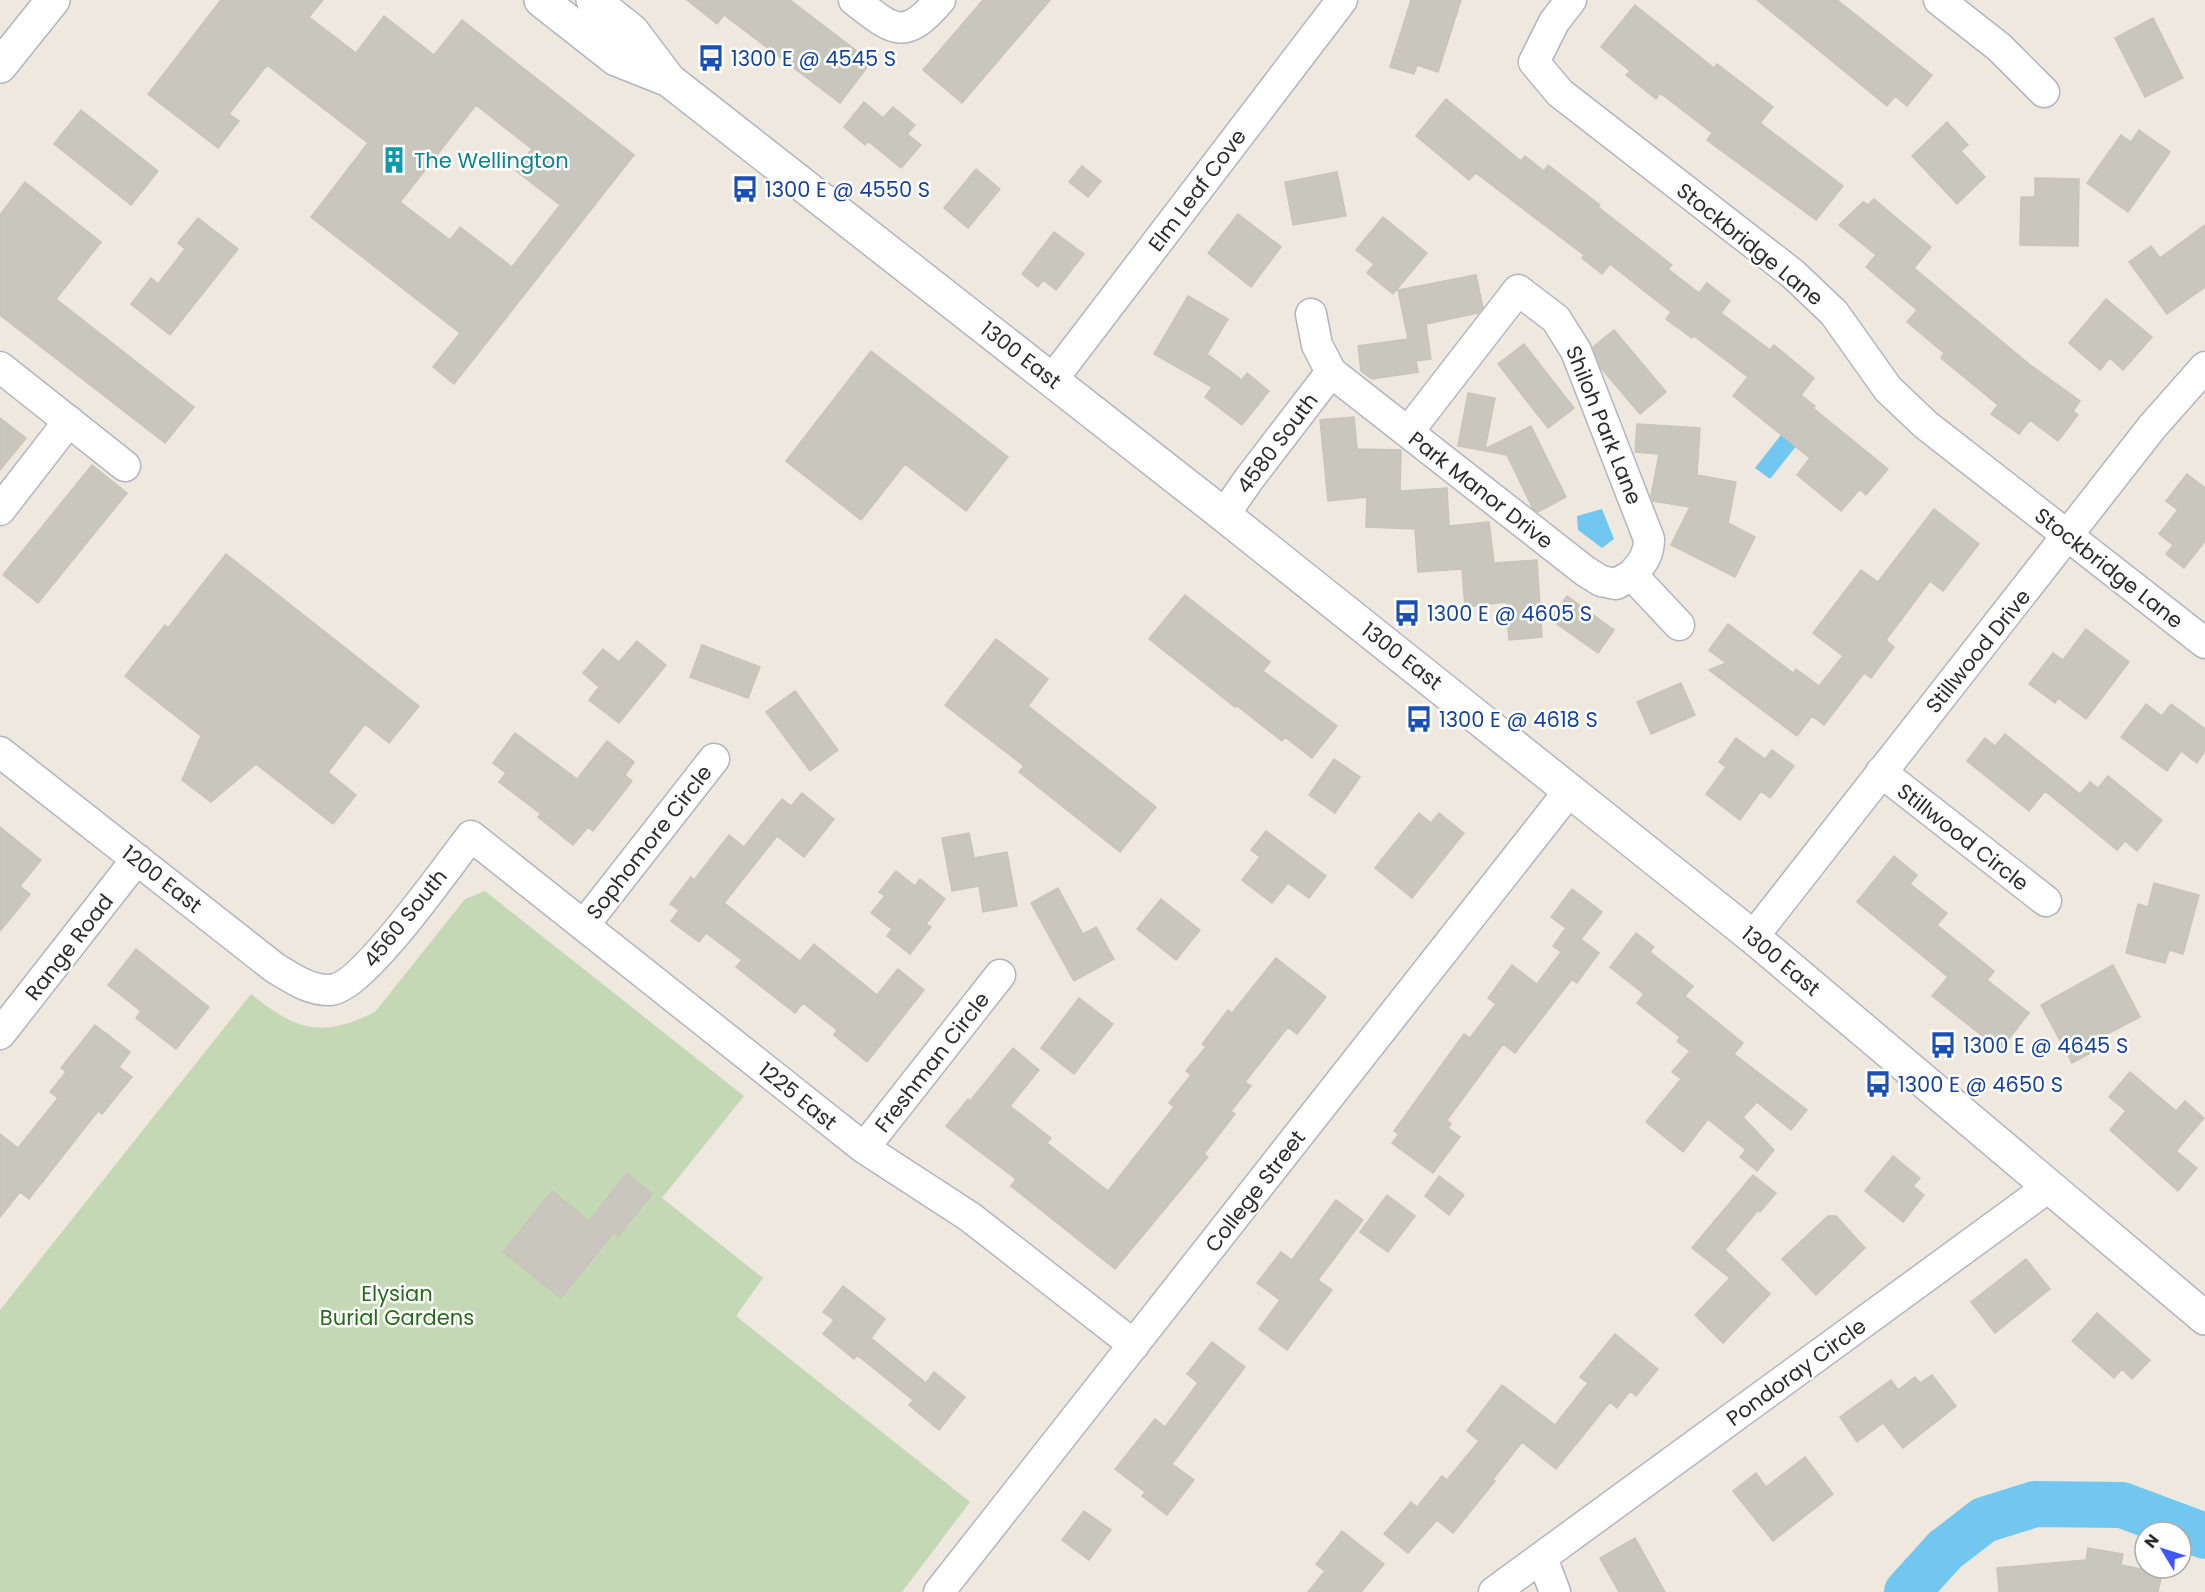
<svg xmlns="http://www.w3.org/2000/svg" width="2205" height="1592" font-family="Poppins,sans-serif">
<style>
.cemetery{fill:#c4d8b6}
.water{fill:#72c7f0}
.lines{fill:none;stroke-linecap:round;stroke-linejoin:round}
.river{stroke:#72c7f0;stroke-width:46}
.building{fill:#c9c6bd;stroke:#c9c4b8;stroke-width:1.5;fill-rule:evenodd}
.minor-casing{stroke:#b2b4c0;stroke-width:33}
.secondary-casing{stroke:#b2b4c0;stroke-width:36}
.minor{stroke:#fff;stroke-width:30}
.secondary{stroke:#fff;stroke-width:33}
.labels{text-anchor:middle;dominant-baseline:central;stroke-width:5;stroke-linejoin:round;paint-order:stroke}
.transit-label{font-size:21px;fill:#164399;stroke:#fff;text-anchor:start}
.culture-label{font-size:21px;fill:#0d838f;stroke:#fff;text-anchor:start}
.street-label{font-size:21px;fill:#2c2c2c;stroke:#fff}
.park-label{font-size:21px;fill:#276b1a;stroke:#fff}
</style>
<rect width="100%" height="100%" fill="#eee8df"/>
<path class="cemetery" d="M 485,891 L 744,1096 L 662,1198 L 763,1278 L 736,1316 L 970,1502 L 902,1592 L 0,1592 L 0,1310 L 251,994 C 296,1030 320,1039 375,1012 L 465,899 Z"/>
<path class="water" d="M 1781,435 L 1797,445 L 1770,479 L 1755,468 Z
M 1602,509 L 1614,539 L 1602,548 L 1578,530 L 1577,516 Z"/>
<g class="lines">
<path class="river" d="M 1907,1592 L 1945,1550 L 1984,1520 L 2035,1504 L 2122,1505 L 2205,1536"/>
</g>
<path class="building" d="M 221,0 L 323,0 L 309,17 L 356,53 L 384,16 L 434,55 L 462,20 L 634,155 L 454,384 L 433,367 L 460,333 L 311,217 L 368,143 L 267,65 L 229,114 L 239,121 L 218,148 L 148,94 ZM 476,105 L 532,149 L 515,170 L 560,205 L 512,267 L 460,227 L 450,240 L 400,202 Z
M 687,0 L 790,0 L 871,62 L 840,103 L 724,15 L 717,24 Z
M 983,0 L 1050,0 L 962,103 L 923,70 Z
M 1411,0 L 1461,0 L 1438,72 L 1417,65 L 1414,74 L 1390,67 Z
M 1757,0 L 1837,0 L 1932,75 L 1907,106 L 1895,96 L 1887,106 Z
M 1635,5 L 1714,68 L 1717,64 L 1773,107 L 1760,123 L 1843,186 L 1816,220 L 1707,140 L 1712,133 L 1660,93 L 1656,99 L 1626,75 L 1630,71 L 1601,47 Z
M 2153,18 L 2183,78 L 2145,97 L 2115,38 Z
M 1446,99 L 1521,161 L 1525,156 L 1544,171 L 1548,165 L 1600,205 L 1598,207 L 1672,265 L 1668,269 L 1699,293 L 1707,283 L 1730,301 L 1721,313 L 1770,350 L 1774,345 L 1814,378 L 1801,395 L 1815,406 L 1813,408 L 1888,469 L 1866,495 L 1860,489 L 1841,511 L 1797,475 L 1810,458 L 1733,396 L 1748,377 L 1694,336 L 1692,338 L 1666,319 L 1671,312 L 1610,264 L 1602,274 L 1582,258 L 1584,255 L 1476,173 L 1469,180 L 1416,136 Z
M 864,102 L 883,118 L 893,107 L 915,125 L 907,134 L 921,145 L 901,168 L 868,141 L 865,145 L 844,127 Z
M 81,110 L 158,171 L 131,205 L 54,144 Z
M 1947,122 L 1968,145 L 1961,151 L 1985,177 L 1957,204 L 1912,156 Z
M 2139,130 L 2170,152 L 2128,212 L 2087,183 L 2121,135 L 2131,142 Z
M 1082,166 L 1101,181 L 1088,197 L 1069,182 Z
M 976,169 L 1000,189 L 968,228 L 944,208 Z
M 1337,172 L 1346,216 L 1293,225 L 1285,182 Z
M 2035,178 L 2079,179 L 2078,246 L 2020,245 L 2021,197 L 2035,197 Z
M 25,182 L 101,242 L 56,299 L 194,407 L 165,443 L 0,315 L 0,215 Z
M 1874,199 L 1931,247 L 1914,268 L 2029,364 L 2080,401 L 2073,411 L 2078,415 L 2058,441 L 2030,420 L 2019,434 L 1991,414 L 1998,405 L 1941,358 L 1944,353 L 1907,322 L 1917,310 L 1866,267 L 1876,255 L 1839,225 L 1863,202 L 1868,205 Z
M 1238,214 L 1281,247 L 1251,287 L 1208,253 Z
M 1383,217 L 1427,253 L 1393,294 L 1367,273 L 1374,264 L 1356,250 Z
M 198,218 L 238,249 L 170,335 L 131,304 L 151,278 L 158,284 L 185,249 L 178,243 Z
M 2205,225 L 2205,287 L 2167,314 L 2129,262 L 2151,246 L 2160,258 Z
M 1054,232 L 1084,254 L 1056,290 L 1043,280 L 1038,287 L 1022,274 Z
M 1476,275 L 1483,308 L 1478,313 L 1426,324 L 1431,359 L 1416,361 L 1418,372 L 1372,379 L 1361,371 L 1358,346 L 1408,339 L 1398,290 Z
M 1188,296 L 1228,319 L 1207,354 L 1242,380 L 1247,373 L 1269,391 L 1242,425 L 1205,397 L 1212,387 L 1154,354 Z
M 2106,299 L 2152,337 L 2123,370 L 2110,358 L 2100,370 L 2069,343 Z
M 1614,330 L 1666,392 L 1640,414 L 1601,368 L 1593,347 Z
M 1524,344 L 1574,408 L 1548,428 L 1498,364 Z
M 871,351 L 1008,457 L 966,511 L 905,464 L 861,520 L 786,461 Z
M 1468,393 L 1495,398 L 1485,449 L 1531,426 L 1566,497 L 1538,512 L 1533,509 L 1507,455 L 1458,446 Z
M 1354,417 L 1357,449 L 1401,450 L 1400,491 L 1447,488 L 1449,526 L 1489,522 L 1494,563 L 1537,560 L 1542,637 L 1509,640 L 1506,602 L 1465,607 L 1462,569 L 1418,572 L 1415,529 L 1366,527 L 1367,497 L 1328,501 L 1320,420 Z
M 0,418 L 26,438 L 0,470 Z
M 1637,424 L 1700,428 L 1697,475 L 1736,482 L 1728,523 L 1755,537 L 1735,577 L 1671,545 L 1690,507 L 1653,501 L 1651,496 L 1659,454 L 1635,452 Z
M 92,465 L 127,493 L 38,603 L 3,575 Z
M 2187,474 L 2205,488 L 2205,541 L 2184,568 L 2166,554 L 2173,545 L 2159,534 L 2178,510 L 2166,501 Z
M 1934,509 L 1979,544 L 1943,591 L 1930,581 L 1886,640 L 1894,647 L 1871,678 L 1864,673 L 1824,725 L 1812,716 L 1797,736 L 1709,670 L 1726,663 L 1709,650 L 1728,624 L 1793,673 L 1796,669 L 1819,686 L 1843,656 L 1813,633 L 1861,570 L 1878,582 Z
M 226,554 L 419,706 L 389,743 L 365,724 L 328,772 L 356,795 L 333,824 L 256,764 L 211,802 L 182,780 L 201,736 L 125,676 L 165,625 L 168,628 Z
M 1185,595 L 1270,662 L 1263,671 L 1337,726 L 1312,758 L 1285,737 L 1282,741 L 1236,705 L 1235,707 L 1149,639 Z
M 1567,596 L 1614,630 L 1598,653 L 1550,619 Z
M 2086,629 L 2129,662 L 2086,719 L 2058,698 L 2055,703 L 2029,684 L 2053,653 L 2063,660 Z
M 996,639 L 1048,679 L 1028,706 L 1156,807 L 1120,852 L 1019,772 L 1024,766 L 945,705 Z
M 637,641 L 666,665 L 619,723 L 589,700 L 599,687 L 583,673 L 603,649 L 619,662 Z
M 702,645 L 760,667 L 748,698 L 690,677 Z
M 1681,683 L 1695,715 L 1651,734 L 1637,702 Z
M 795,691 L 838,750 L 810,771 L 766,712 Z
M 2146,704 L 2162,716 L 2171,704 L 2205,729 L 2205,751 L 2197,763 L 2181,751 L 2167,771 L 2121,737 Z
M 515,733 L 577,779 L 607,741 L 634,762 L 625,775 L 632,781 L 593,831 L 588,827 L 573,845 L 538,817 L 541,814 L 499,782 L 506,773 L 493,763 Z
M 2005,734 L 2080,794 L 2090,782 L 2098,788 L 2108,776 L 2162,820 L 2137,851 L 2125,841 L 2117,850 L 2045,791 L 2029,811 L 1967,761 L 1985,738 L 1995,746 Z
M 1736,738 L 1765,759 L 1772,750 L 1794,766 L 1770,798 L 1761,791 L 1740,820 L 1706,794 L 1726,767 L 1719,762 Z
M 1334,759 L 1360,777 L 1335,813 L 1309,795 Z
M 802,793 L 834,819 L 804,857 L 777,836 L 724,903 L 800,961 L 814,944 L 877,995 L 898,969 L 924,990 L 867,1062 L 834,1035 L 837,1030 L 803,1003 L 795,1013 L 736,967 L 742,960 L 706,933 L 699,942 L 671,921 L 679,910 L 670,904 L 691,877 L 694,880 L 729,835 L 744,847 L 782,799 L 791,806 Z
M 1419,813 L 1431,823 L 1439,813 L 1464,833 L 1412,898 L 1375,868 Z
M 0,827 L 41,860 L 20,886 L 30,894 L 0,931 Z
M 1266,831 L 1326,876 L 1309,898 L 1288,883 L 1272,903 L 1242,880 L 1260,857 L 1251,850 Z
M 969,833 L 974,858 L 1007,852 L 1017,906 L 983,912 L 979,886 L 952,891 L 942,838 Z
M 1894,856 L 1917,875 L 1910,884 L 1947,913 L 1937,925 L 1994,971 L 1987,980 L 2029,1013 L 2000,1050 L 1932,996 L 1948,977 L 1857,902 Z
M 896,871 L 915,886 L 920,879 L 945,899 L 926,924 L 931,927 L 910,954 L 887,936 L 892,929 L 871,913 L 885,896 L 879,892 Z
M 2154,883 L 2199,895 L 2183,954 L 2169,950 L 2165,963 L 2126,953 L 2138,904 L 2148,907 Z
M 1058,888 L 1083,934 L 1096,927 L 1114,959 L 1074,981 L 1031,903 Z
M 1572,889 L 1602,912 L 1581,939 L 1599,953 L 1577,983 L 1572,979 L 1515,1053 L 1503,1044 L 1447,1120 L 1451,1124 L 1448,1128 L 1460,1137 L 1433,1173 L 1392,1143 L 1399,1134 L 1394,1131 L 1464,1034 L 1470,1038 L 1496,1004 L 1488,998 L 1512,965 L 1537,984 L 1561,952 L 1553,946 L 1566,928 L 1551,917 Z
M 1161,899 L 1200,930 L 1176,960 L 1137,929 Z
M 1636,933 L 1654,947 L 1650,952 L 1693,986 L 1685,996 L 1743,1043 L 1734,1054 L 1807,1110 L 1791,1130 L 1757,1102 L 1743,1117 L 1774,1150 L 1757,1171 L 1740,1157 L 1746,1150 L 1708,1119 L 1683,1152 L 1646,1122 L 1681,1079 L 1672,1072 L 1690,1051 L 1677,1041 L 1680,1037 L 1637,1003 L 1644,994 L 1610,967 Z
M 136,949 L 209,1007 L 176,1049 L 136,1018 L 141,1011 L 108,985 Z
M 1276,958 L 1326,997 L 1297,1034 L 1288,1027 L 1245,1082 L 1251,1086 L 1231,1111 L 1235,1114 L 1204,1154 L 1208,1157 L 1115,1269 L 1011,1186 L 1016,1179 L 946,1126 L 968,1099 L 970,1101 L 1013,1048 L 1039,1070 L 1010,1106 L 1051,1138 L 1047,1143 L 1108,1191 L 1174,1107 L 1169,1103 L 1191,1075 L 1186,1071 L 1206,1047 L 1202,1044 L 1228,1010 L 1232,1013 Z
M 2113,965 L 2140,1017 L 2094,1041 L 2098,1049 L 2072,1063 L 2041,1005 Z
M 1079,998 L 1113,1024 L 1074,1074 L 1041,1048 Z
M 95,1025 L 130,1052 L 119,1067 L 132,1077 L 102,1114 L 98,1111 L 29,1199 L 20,1192 L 0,1217 L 0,1134 L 18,1148 L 58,1098 L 50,1092 L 66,1072 L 61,1068 Z
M 2130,1072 L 2176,1111 L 2185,1101 L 2204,1118 L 2176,1151 L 2197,1168 L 2178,1191 L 2110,1130 L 2126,1111 L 2109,1097 Z
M 1893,1156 L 1920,1178 L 1913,1186 L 1924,1195 L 1903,1222 L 1865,1191 Z
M 627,1173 L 652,1194 L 618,1236 L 614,1232 L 561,1298 L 503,1252 L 552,1191 L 589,1221 Z
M 1753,1175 L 1776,1193 L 1760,1212 L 1758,1210 L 1725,1250 L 1770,1294 L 1723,1343 L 1695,1315 L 1730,1278 L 1692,1248 Z
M 1439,1176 L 1464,1195 L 1449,1215 L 1425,1196 Z
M 1387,1195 L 1415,1216 L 1388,1252 L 1360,1232 Z
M 1336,1200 L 1363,1220 L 1318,1280 L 1332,1290 L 1287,1350 L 1259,1329 L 1280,1300 L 1257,1283 L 1281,1252 L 1292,1260 Z
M 1828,1216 L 1836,1216 L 1865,1248 L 1816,1295 L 1782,1259 Z
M 2026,1259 L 2050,1289 L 1995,1333 L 1971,1302 Z
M 843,1286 L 885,1319 L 871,1338 L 926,1383 L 934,1372 L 965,1397 L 939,1430 L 909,1405 L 913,1400 L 857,1355 L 854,1359 L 823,1334 L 834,1320 L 823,1312 Z
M 2097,1313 L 2150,1360 L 2132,1379 L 2122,1369 L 2114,1378 L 2072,1341 Z
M 1615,1334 L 1658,1369 L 1636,1396 L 1630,1391 L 1617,1408 L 1610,1402 L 1556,1469 L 1522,1442 L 1493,1479 L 1495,1481 L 1453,1533 L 1437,1520 L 1408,1553 L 1384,1534 L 1411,1502 L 1417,1507 L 1442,1476 L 1447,1480 L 1479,1441 L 1467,1431 L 1502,1385 L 1555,1425 L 1588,1383 L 1580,1377 Z
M 1212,1342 L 1245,1367 L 1172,1464 L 1194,1480 L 1167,1515 L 1142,1496 L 1145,1492 L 1115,1469 L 1155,1419 L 1165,1427 L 1198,1383 L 1187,1374 Z
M 1932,1375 L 1956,1406 L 1903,1448 L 1883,1423 L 1857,1442 L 1840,1417 L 1891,1380 L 1898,1390 L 1915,1377 L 1920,1383 Z
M 1805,1457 L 1833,1494 L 1773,1541 L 1733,1491 L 1756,1473 L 1766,1487 Z
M 1084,1511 L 1111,1530 L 1089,1560 L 1062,1540 Z
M 1342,1531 L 1384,1564 L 1361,1592 L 1308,1592 L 1325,1571 L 1316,1564 Z
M 1635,1538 L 1665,1592 L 1619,1592 L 1600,1558 Z
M 2088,1548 L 2123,1554 L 2121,1565 L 2162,1573 L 2158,1592 L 1999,1592 L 1997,1568 L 2086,1560 Z"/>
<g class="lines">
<defs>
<path id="minor" d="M 854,0 C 894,31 904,42 940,0
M 1571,0 L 1554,22 L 1534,62 L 1560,93 L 1793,274 L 1834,313 L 1888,389 L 1926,425 L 2205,643
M 1939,0 L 1999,47 L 2044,92
M 1311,314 L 1317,345 L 1331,372 L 1585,571 L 1601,581 L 1616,584 L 1632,575 L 1679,625
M 0,367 L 125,466
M 1052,380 L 1342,0
M 1408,432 L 1518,290 L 1556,319 L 1576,351 L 1649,539 C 1649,556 1642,563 1632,575
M 0,510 L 69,421
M 1224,515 L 1249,479 L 1331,372
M 0,752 L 275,968 C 292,978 308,990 329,990 C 362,990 448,865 471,836 L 864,1148 L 970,1217 L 1134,1345
M 1881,772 L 2046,901
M 584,925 L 714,759
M 1753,937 L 2152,427 L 2205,367
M 0,1034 L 137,859
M 864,1148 L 1000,975
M 1542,1558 L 1555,1592
M 939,1592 L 1570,790
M 1494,1592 L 2050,1186"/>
<path id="secondary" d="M 541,0 L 616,59 L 669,80
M 593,0 L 632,31 L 669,80 L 1224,515 L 1753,937 L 2205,1318
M 0,66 L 53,0"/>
</defs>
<use href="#minor" class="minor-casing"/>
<use href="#secondary" class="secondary-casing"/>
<use href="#minor" class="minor"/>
<use href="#secondary" class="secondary"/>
</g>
<defs>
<symbol id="bus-bare" viewBox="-9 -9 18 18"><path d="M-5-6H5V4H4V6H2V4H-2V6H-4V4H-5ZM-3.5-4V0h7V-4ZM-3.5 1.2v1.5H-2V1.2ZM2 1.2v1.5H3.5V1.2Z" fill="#1a4fb4" stroke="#fff" stroke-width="2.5" paint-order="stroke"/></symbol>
<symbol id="building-bare" viewBox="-9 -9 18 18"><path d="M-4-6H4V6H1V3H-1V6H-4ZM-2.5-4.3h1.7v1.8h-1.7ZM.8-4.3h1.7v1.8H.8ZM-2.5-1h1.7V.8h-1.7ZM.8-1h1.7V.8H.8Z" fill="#0f9aa8" stroke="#fff" stroke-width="2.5" paint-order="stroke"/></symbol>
</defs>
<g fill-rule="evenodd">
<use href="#bus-bare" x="692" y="39" width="38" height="38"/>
<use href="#building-bare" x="375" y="141" width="38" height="38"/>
<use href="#bus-bare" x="726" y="170" width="38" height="38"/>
<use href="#bus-bare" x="1388" y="594" width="38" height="38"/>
<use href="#bus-bare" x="1400" y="700" width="38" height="38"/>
<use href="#bus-bare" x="1924" y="1026" width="38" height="38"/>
<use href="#bus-bare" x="1859" y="1065" width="38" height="38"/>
</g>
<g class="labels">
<g class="transit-label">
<text x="731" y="58">1300 E @ 4545 S</text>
<text x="765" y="189">1300 E @ 4550 S</text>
<text x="1427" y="613">1300 E @ 4605 S</text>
<text x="1439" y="719">1300 E @ 4618 S</text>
<text x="1963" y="1045">1300 E @ 4645 S</text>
<text x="1898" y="1084">1300 E @ 4650 S</text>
</g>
<g class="culture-label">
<text x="414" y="160">The Wellington</text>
</g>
<g class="street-label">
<text transform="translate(1197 190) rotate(-53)">Elm Leaf Cove</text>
<text transform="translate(1750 244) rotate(39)">Stockbridge Lane</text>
<text transform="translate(1021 355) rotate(38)">1300 East</text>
<text transform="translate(1604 425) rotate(68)">Shiloh Park Lane</text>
<text transform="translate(1277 443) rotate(-53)">4580 South</text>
<text transform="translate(1481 490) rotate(38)">Park Manor Drive</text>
<text transform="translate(2109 568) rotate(38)">Stockbridge Lane</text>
<text transform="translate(1978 651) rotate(-51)">Stillwood Drive</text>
<text transform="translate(1402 656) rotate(38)">1300 East</text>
<text transform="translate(1963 837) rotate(38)">Stillwood Circle</text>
<text transform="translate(649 842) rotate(-52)">Sophomore Circle</text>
<text transform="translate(162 879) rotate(38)">1200 East</text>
<text transform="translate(405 918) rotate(-51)">4560 South</text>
<text transform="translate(69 947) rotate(-52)">Range Road</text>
<text transform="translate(1781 961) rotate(40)">1300 East</text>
<text transform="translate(932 1062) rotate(-52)">Freshman Circle</text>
<text transform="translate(798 1096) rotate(39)">1225 East</text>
<text transform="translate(1255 1191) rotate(-52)">College Street</text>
<text transform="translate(1796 1372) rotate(-36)">Pondoray Circle</text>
</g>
<g class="park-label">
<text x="397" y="1293">Elysian<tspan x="397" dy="24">Burial Gardens</tspan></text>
</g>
</g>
<g transform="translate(2163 1550) rotate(308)"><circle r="28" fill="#ffffff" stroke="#ababab" stroke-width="1.5"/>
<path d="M0-4.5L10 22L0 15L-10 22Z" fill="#3f57fb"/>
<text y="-9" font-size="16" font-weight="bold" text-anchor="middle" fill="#2c2c2c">N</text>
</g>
</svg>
